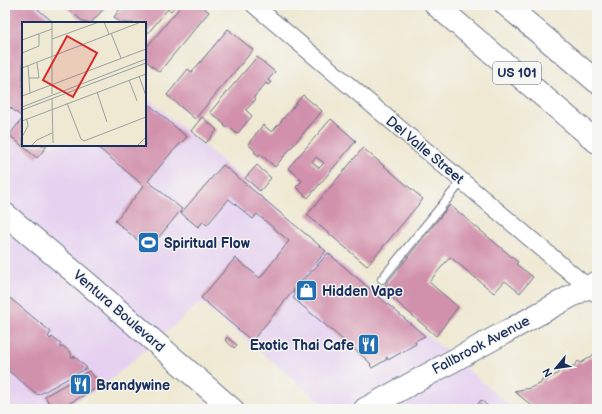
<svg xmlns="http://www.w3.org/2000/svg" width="602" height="414" font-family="'Balsamiq Sans',sans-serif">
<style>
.built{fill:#e6d2f0}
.building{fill:#d190ab;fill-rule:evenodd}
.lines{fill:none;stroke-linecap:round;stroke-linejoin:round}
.lane-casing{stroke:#657087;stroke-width:10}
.street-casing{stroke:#657087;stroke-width:18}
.secondary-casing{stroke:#657087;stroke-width:24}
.highway-casing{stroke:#657087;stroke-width:24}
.lane{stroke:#fff;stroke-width:8}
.street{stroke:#fff;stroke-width:16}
.secondary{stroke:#fff;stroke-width:22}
.highway{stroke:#fff;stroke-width:22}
.labels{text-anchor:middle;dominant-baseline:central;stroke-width:3;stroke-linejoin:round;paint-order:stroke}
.shield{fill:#f6f6f2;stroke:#5d6b8a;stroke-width:1}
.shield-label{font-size:13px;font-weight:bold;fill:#1b2f5e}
.street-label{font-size:14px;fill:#1b2f5e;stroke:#f6f6f2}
.poi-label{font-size:14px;font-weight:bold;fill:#1b2f5e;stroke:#f6f6f2;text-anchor:start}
.inset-road{fill:none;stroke:#9a9fa4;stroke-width:1}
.view{fill:#d62828;fill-opacity:0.15;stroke:#d62828;stroke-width:2}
.inset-edge{fill:none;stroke:#1b2f5e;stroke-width:2}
</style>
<rect width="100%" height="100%" fill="#f6f6f2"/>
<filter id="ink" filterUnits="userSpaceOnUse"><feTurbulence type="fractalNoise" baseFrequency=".025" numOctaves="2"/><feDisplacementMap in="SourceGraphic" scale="8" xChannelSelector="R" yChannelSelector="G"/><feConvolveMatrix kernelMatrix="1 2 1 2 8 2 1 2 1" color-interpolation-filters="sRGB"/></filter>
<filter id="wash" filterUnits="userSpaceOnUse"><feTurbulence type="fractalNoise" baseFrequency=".012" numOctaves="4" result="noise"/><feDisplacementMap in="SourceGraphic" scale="16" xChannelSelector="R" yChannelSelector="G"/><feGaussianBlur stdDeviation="0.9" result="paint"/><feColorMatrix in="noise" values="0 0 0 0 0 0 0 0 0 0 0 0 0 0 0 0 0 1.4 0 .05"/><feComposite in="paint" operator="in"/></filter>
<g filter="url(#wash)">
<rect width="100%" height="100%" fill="#efe9d3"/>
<path class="built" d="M 5,5 L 37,5 L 59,23 L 23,23 L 23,145 L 145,145 L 145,96 L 514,409 L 329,409 L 201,302 L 105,385 L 60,409 L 5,409 Z"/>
<g id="blocks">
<path class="building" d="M 5,5 L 33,5 L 54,23 L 23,23 L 23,145 L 48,145 L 37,158 L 9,135 L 23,118 L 5,103 Z
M 63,5 L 107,5 L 91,23 L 85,23 Z
M 123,5 L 176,5 L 171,11 L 168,9 L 148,33 L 145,31 L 145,23 L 121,23 L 114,17 Z
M 182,5 L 201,5 L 209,12 L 159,72 L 145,60 L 145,49 Z
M 228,29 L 253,50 L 195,119 L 167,95 L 188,69 L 192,72 Z
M 257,57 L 275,72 L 268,80 L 271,82 L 268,85 L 266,83 L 254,97 L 256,99 L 246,110 L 252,116 L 237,134 L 229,127 L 228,128 L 224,126 L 225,125 L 210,112 Z
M 303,95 L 322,111 L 275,167 L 260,154 L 259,156 L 254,152 L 255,151 L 248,144 L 263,125 L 272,132 Z
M 145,101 L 187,137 L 170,154 L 148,181 L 182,209 L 149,249 L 147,247 L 147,248 L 115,221 L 144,186 L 95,145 L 145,145 Z
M 202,117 L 217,130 L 206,143 L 191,131 Z
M 331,119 L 356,141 L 308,198 L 296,187 L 302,181 L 299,179 L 300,178 L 288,168 ZM 316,157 L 324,163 L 319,168 L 312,162 Z
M 363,148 L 423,199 L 367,266 L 307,215 Z
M 223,165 L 326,251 L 252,341 L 201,298 L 235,258 L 260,278 L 289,241 L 257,214 L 253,219 L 229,199 L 207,225 L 203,222 L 198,227 L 181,213 Z
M 257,165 L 271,178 L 260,191 L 245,178 Z
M 450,205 L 518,262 L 516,264 L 533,277 L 520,293 L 505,281 L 494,293 L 450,257 L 429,282 L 458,307 L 436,336 L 382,289 Z
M 328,253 L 425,336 L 415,341 L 416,344 L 388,360 L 387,357 L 386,358 L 386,360 L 372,368 L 370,365 L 371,364 L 367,360 L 293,298 L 295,295 L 293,293 Z
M 5,294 L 51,332 L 48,337 L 51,339 L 52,337 L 61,344 L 59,346 L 61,348 L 63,346 L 72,354 L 71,356 L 73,358 L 74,356 L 87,368 L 38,395 L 5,368 Z
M 227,337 L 237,345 L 234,348 L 225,340 Z
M 596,351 L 597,409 L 536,409 L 514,391 L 530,388 L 540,384 L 543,379 L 546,381 L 557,374 L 561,369 L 563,371 L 575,365 L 578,361 L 581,363 L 592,356 Z
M 89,371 L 102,385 L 59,409 L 52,409 L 45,396 Z
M 481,400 L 491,409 L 474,409 Z"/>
</g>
</g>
<g filter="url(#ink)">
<use href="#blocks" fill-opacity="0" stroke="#657087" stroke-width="1"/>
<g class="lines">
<defs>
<path id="lane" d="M 382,279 L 462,181"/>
<path id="street" d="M 254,5 L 565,268 L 595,293"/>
<path id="secondary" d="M 5,214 L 86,282 L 232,409
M 365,409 L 597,282"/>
<path id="highway" d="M 436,5 L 597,142
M 506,5 L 597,82"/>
</defs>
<use href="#lane" class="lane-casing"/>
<use href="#street" class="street-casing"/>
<use href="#secondary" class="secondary-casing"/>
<use href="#highway" class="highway-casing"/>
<use href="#lane" class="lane"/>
<use href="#street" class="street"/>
<use href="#secondary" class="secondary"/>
<use href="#highway" class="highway"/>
</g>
</g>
<defs>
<symbol id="stadium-square" viewBox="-11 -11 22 22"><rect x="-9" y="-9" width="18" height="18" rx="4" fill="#1f6fb2" stroke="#f6f6f2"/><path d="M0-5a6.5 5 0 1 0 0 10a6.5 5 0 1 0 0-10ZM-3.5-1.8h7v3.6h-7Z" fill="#fff"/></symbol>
<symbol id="shop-square" viewBox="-11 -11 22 22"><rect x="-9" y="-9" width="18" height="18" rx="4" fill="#1f6fb2" stroke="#f6f6f2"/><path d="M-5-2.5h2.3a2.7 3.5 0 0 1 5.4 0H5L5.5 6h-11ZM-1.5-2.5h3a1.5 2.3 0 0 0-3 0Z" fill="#fff"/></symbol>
<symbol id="restaurant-square" viewBox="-11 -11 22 22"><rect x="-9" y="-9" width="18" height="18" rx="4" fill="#1f6fb2" stroke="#f6f6f2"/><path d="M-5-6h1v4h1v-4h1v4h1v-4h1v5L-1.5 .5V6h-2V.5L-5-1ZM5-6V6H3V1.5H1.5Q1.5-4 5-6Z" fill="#fff"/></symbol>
</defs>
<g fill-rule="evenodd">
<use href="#stadium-square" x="136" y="230" width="25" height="25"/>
<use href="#shop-square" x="294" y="278" width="25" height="25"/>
<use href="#restaurant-square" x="356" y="332" width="25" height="25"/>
<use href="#restaurant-square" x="68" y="372" width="25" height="25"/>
</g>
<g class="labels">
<rect class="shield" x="493" y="62" width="48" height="22" rx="3"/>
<g class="shield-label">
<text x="517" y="73">US 101</text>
</g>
<g class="street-label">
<text transform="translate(425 150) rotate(40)">Del Valle Street</text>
<text transform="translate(119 311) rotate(41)">Ventura Boulevard</text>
<text transform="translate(481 345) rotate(-28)">Fallbrook Avenue</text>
</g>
<g class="poi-label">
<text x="164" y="243">Spiritual Flow</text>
<text x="322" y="291">Hidden Vape</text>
<text x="354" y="345" text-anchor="end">Exotic Thai Cafe</text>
<text x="96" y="385">Brandywine</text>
</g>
</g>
<g transform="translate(22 22)">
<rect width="124" height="124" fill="#efe9d3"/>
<path class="inset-road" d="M 30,0 L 30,34M 82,0 L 87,12M 89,11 L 99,36M 30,17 L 77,0M 0,18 L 30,7M 0,31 L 17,24 L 17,12M 30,35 L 30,72M 6,43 L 8,71M 0,46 L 119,0M 117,54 L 124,74M 7,56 L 17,56 L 15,41M 107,58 L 115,79M 75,70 L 85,100M 0,74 L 124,27M 30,77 L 31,121M 45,81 L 59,117 L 62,119 L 124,95M 0,85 L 124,37M 0,88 L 124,41M 0,99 L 124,52M 0,115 L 6,104 L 5,98M 9,124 L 15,118 L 30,111M 115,124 L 124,115"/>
<path class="view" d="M 45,14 L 75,31 L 51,75 L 21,58 Z"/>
<rect width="124" height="124" class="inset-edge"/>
</g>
<rect width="602" height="414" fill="none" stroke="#f6f6f2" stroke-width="20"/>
<g transform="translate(556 368) rotate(241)" stroke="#f6f6f2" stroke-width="3" paint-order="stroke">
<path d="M0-3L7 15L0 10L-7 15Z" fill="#1b2f5e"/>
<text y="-6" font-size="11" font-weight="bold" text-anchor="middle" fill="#1b2f5e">N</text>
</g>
</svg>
